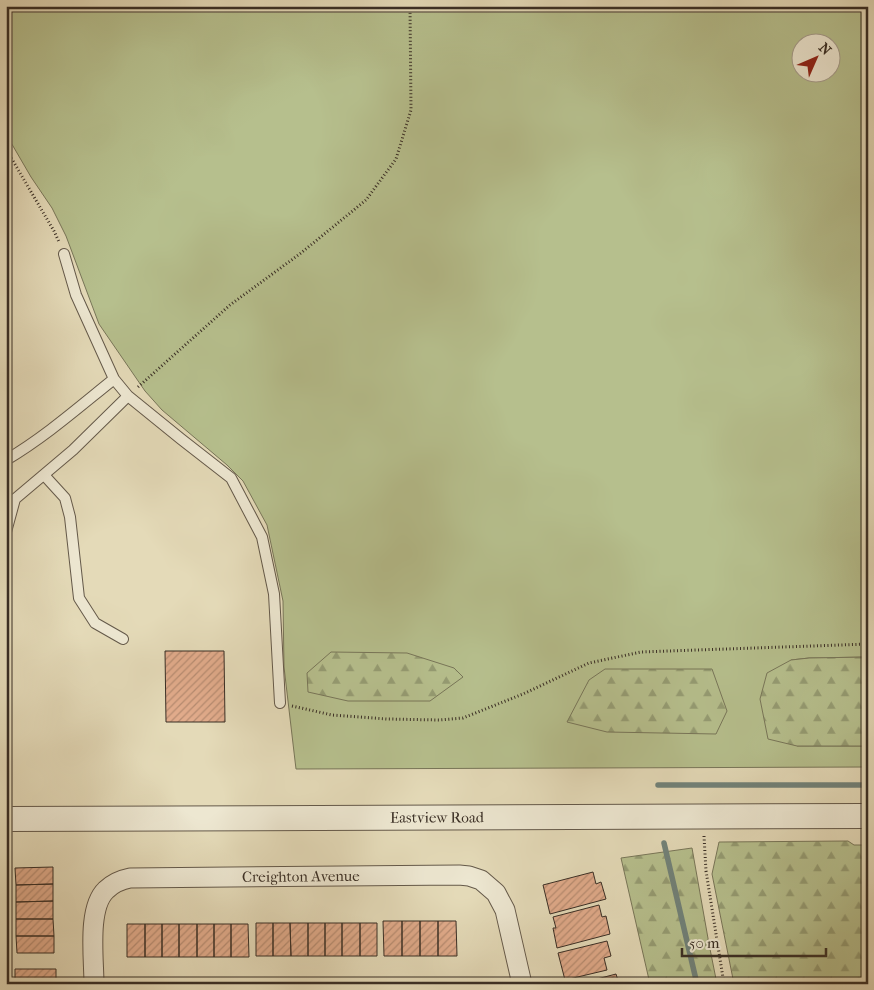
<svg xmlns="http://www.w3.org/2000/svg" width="874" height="990" font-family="'IM FELL French Canon',serif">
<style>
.grass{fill:#b6bf8d;stroke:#787659;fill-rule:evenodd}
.forest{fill:url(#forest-firs);stroke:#787659}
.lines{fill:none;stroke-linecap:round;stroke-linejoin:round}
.stream{stroke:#71827a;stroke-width:5.5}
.building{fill:url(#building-hatch);stroke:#392e25}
.service-casing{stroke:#64594a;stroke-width:12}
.minor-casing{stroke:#64594a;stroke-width:21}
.tertiary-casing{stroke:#64594a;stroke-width:26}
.path{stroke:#392e25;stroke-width:3;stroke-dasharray:1 2.5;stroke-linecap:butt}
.service{stroke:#ede7d1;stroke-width:10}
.minor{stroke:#ede7d1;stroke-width:19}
.tertiary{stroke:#ede7d1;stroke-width:24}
.labels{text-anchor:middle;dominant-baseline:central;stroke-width:4.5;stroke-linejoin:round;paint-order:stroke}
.street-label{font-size:15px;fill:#392e25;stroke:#ede7d1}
</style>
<defs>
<pattern id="forest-firs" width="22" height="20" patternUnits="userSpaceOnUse" patternTransform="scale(1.25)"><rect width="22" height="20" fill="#b6bf8d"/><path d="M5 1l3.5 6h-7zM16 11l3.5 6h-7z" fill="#959c73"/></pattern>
<pattern id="building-hatch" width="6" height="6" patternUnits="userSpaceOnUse" patternTransform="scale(1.25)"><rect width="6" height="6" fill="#e1ab8b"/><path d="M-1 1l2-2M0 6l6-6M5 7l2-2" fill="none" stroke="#b78c71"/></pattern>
</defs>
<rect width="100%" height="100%" fill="#e4dab8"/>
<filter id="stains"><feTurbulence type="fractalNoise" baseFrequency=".004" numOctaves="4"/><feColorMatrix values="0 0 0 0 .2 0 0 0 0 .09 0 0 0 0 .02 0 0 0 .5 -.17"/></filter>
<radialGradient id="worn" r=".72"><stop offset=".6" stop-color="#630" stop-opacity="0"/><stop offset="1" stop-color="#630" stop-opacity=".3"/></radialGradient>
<path class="grass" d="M 6,6 L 868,6 L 868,657 L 809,658 L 791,660 L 797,746 L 868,746 L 868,767 L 296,769 L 284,667 L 283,601 L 267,525 L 243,481 L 227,465 L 162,410 L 145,391 L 99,324 L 66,236 L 52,208 L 31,177 L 6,134 ZM 802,42 L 832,42 L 832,72 L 802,72 Z"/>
<path class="forest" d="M 331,652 L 407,653 L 454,668 L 463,677 L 430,701 L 348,701 L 308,692 L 307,673 Z
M 868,657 L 868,746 L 797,746 L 768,739 L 760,699 L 767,673 L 791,660 L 809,658 Z
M 605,669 L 712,669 L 727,711 L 716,734 L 607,732 L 567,722 L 589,680 Z
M 848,841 L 854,845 L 868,845 L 868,984 L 734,984 L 712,874 L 719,842 Z
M 692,848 L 709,944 L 717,984 L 650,984 L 621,858 Z"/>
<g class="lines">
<path class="stream" d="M 658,785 L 868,785
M 664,843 L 697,984"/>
</g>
<path class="building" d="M 165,651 L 224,651 L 225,722 L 166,722 Z
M 53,867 L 53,884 L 16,885 L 15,868 Z
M 593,872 L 596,884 L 601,882 L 606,899 L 550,914 L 543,885 Z
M 53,884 L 53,901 L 16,902 L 16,885 Z
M 53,901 L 53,919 L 16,919 L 16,902 Z
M 599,905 L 602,917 L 606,916 L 610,934 L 557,948 L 553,928 L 556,928 L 553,917 Z
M 16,919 L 53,919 L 54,936 L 16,936 Z
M 383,921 L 402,921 L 402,956 L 384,956 Z
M 402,921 L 420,921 L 420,956 L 402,956 Z
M 420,921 L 438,921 L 438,956 L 420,956 Z
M 438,921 L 456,921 L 457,956 L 438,956 Z
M 256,923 L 273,923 L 273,956 L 256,956 Z
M 273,923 L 290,923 L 291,956 L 273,956 Z
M 290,923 L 308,923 L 308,956 L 291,956 Z
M 308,923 L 325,923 L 325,956 L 308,956 Z
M 325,923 L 342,923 L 342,956 L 325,956 Z
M 342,923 L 360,923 L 360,956 L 342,956 Z
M 360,923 L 377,923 L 377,956 L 360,956 Z
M 127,924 L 145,924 L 145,957 L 127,957 Z
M 145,924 L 162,924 L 162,957 L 145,957 Z
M 162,924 L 179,924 L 179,957 L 162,957 Z
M 179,924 L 197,924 L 197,957 L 179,957 Z
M 197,924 L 214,924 L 214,957 L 197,957 Z
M 214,924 L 231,924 L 231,957 L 214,957 Z
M 231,924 L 248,924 L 249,957 L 231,957 Z
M 16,936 L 54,936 L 54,953 L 17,953 Z
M 607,941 L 611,956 L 604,958 L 607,970 L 565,980 L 558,953 Z
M 15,969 L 56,969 L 56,984 L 15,984 Z
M 616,974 L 619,984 L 578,984 Z"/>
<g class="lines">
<defs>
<path id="service" d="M 64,254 L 76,295 L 114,379 L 128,396 L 181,439 L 231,478 L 262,537 L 274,594 L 280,703
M 6,460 C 45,437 79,407 114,379
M 44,475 L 65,498 L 70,517 L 79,598 L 95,623 L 123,639
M 6,505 L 15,499 L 73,450 L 128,396
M 6,532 L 15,499"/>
<g id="minor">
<path id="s1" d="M 94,984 C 94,959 87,908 106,890 C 113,883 120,880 130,878 L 459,875 L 469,876 L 481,880 L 496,893 L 505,910 L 522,984"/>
</g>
<g id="tertiary">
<path id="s2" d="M 6,819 L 868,816"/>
</g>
</defs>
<use href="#service" class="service-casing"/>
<use href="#minor" class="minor-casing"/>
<use href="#tertiary" class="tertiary-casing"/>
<path class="path" d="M 6,149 L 54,231 L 59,242
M 138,387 L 230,305 L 301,253 L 366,200 L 396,159 L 411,110 L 410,6
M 292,706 L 332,715 L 387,719 L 439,720 L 463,718 L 523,694 L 589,663 L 641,652 L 868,644
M 704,836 L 706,871 L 724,984"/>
<use href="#service" class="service"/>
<use href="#minor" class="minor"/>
<use href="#tertiary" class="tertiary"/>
</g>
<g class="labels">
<g class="street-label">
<text stroke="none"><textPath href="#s2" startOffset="431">Eastview Road</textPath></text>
<text stroke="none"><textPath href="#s1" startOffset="295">Creighton Avenue</textPath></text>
</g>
</g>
<rect width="874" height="990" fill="none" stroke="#e4dab8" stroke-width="25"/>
<rect x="8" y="8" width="859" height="975" fill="none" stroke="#392e25" stroke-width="2.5"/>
<rect x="12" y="12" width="849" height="965" fill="none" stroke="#392e25"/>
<g transform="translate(816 58) rotate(45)"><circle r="24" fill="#ede7d1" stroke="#a59d8c"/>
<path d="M0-4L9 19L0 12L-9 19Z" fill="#8f2418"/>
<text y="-8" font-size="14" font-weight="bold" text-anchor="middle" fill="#392e25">N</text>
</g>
<path d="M682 948v8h144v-8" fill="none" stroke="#392e25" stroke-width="2.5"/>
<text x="689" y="948" font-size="15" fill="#392e25" stroke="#ede7d1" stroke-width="4" paint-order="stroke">50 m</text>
<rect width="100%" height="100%" filter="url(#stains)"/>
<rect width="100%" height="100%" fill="url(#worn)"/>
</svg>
